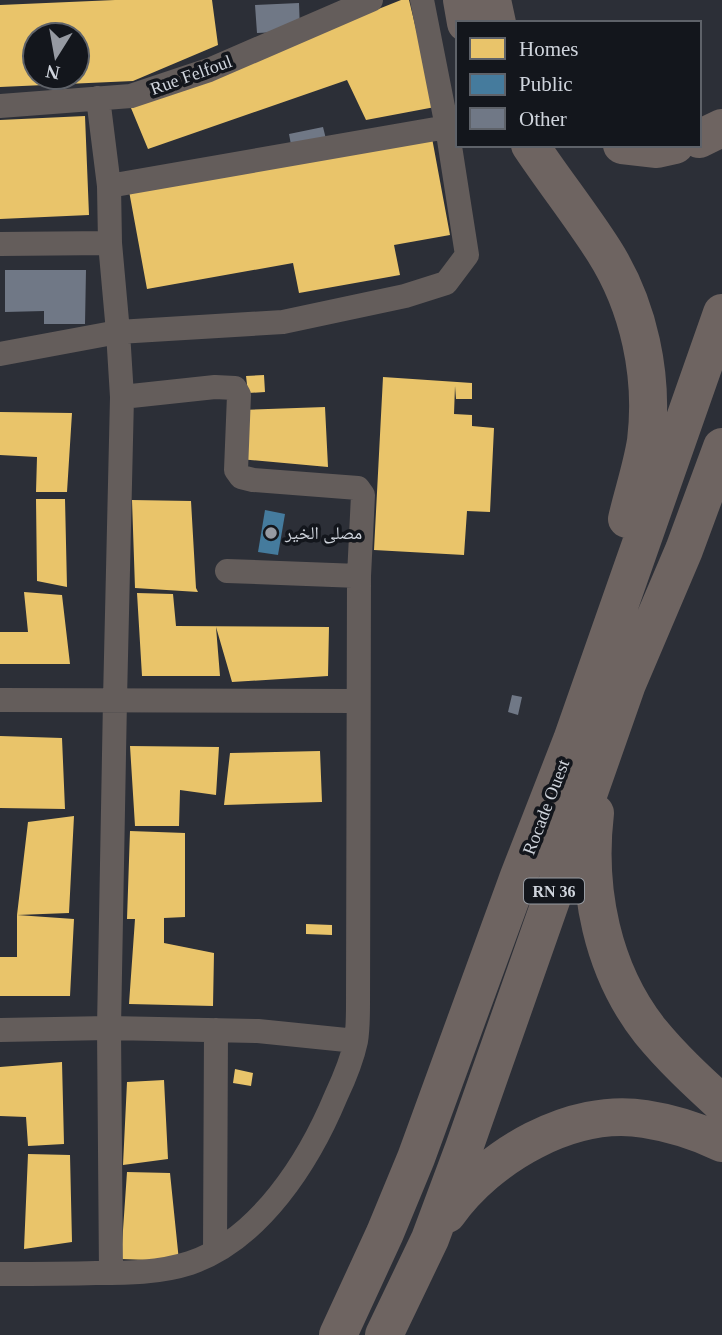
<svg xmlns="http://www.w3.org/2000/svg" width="722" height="1335" font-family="'Times New Roman','Noto Naskh Arabic',serif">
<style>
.homes{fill:#e9c46a;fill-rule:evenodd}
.public{fill:#457b9d}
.building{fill:#707886}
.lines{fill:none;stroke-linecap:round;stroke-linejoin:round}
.minor{stroke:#645d5b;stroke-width:24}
.trunk{stroke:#6e6461;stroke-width:38}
.poi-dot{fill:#969aa2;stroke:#13161c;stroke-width:2.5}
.labels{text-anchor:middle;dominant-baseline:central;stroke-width:7;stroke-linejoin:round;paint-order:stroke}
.shield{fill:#13161c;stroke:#979ba2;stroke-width:2}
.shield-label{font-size:16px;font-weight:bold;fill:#cfd4dc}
.street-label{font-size:18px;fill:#cfd4dc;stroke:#13161c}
.poi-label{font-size:18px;fill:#cfd4dc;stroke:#13161c;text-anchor:start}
</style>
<rect width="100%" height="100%" fill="#2c2f37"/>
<path class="homes" d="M 115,0 L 212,0 L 218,45 L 133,81 L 0,87 L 0,5 ZM 35,35 L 77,35 L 77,77 L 35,77 Z
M 401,0 L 409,0 L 435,107 L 366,120 L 347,80 L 148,149 L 131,108 Z
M 85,116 L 89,215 L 0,219 L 0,120 Z
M 432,138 L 450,235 L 394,245 L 400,275 L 299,293 L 293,263 L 147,289 L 129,191 Z
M 264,375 L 265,392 L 248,393 L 246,376 Z
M 383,377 L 472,383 L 472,399 L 456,399 L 455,386 L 454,414 L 472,415 L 472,426 L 494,428 L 490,512 L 467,511 L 464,555 L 374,550 Z
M 325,407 L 328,467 L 239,459 L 240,410 Z
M 0,412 L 72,413 L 67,492 L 36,492 L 37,457 L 0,455 Z
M 36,499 L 65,499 L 67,587 L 37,581 Z
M 132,500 L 191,501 L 196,588 L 198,592 L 135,588 Z
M 24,592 L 62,595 L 70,664 L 0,664 L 0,632 L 28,632 Z
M 137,593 L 173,594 L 176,626 L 329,627 L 328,676 L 232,682 L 216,627 L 220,676 L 142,676 Z
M 0,736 L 62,738 L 65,809 L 0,808 Z
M 130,746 L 219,747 L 216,795 L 180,790 L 179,826 L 135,826 Z
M 320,751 L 322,802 L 224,805 L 230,753 Z
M 74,816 L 69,913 L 17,915 L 74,919 L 70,996 L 0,996 L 0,957 L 17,957 L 17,915 L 28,822 Z
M 130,831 L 185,833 L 185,917 L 164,918 L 164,943 L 214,953 L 213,1006 L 129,1004 L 135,919 L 127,919 Z
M 306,924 L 332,925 L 332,935 L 306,934 Z
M 62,1062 L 64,1144 L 28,1146 L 26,1117 L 0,1116 L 0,1067 Z
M 235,1069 L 253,1073 L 251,1086 L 233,1083 Z
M 164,1080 L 168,1159 L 123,1165 L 127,1082 Z
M 28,1154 L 70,1155 L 72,1242 L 24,1249 Z
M 127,1172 L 170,1173 L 179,1261 L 121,1259 Z"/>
<path class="public" d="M 265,510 L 285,514 L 278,555 L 258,552 Z"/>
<path class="building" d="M 299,3 L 300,31 L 257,33 L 255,5 Z
M 323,127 L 327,143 L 292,150 L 289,134 Z
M 5,270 L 86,270 L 85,324 L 44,324 L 44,311 L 5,312 Z
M 512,695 L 522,697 L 518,715 L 508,712 Z"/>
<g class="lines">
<path class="minor" d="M 98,98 L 109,186 L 110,243 L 118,332 L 122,397 L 115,700 L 109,1028 L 111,1273
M 0,106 L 131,96 L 209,70 L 371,0
M 109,186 L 447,127 L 422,0
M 0,244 L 110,243
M 0,354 L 118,332 L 283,322 L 405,296 L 446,283 L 467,255 L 447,127
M 122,397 L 215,387 L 235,388 L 239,395 L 236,470 L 241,477 L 253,480 L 358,488 L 363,495 L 359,576
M 0,700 L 358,701
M 0,1030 L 109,1028 L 258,1031 L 356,1041
M 215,1251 L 216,1030
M 0,1274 C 32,1274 64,1274 96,1273 C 127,1273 159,1273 190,1263 C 260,1239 309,1161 336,1096 C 344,1079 352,1060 356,1041 C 358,1029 358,1016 358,1004 L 359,576 L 227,571"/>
<path class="trunk" d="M 462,0 L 466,23
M 492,0 L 497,23
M 699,139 L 722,128
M 530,145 C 554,181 581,215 604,251 C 639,306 654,376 646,441 C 642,467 633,493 627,519
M 622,145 L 657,149 L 675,145
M 595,813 C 586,889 602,970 650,1031 C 672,1058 697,1081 722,1104
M 447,1214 C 488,1156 572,1107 645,1119 C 671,1123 699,1132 722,1143
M 338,1335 L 385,1233 L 416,1158 L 519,876 L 572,740 L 722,313
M 384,1335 L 430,1239 L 464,1148 L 627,684 L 684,550 L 722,447"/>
</g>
<circle class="poi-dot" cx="271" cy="533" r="7"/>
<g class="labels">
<rect class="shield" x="524" y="878.5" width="60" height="25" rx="5"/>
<g class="shield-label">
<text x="554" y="891">RN 36</text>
</g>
<g class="street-label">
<text transform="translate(191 75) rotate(-20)">Rue Felfoul</text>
<text transform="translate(546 807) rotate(-69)">Rocade Ouest</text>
</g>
<g class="poi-label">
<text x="285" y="533">مصلى الخير</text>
</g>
</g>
<rect x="456" y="21" width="245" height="126" fill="#13161c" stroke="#5e6269" stroke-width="2"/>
<rect x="470" y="38" width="35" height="21" fill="#e9c46a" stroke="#5e6269" stroke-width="2"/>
<text x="519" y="56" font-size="21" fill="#cfd4dc">Homes</text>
<rect x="470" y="74" width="35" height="21" fill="#457b9d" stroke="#5e6269" stroke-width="2"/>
<text x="519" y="91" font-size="21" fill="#cfd4dc">Public</text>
<rect x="470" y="108" width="35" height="21" fill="#707886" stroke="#5e6269" stroke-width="2"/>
<text x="519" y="126" font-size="21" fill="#cfd4dc">Other</text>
<g transform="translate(56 56) rotate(191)"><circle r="33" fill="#13161c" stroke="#5e6269" stroke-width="2"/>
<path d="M0-5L12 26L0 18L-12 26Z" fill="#969aa2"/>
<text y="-10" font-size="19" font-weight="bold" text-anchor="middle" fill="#cfd4dc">N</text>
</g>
</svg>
